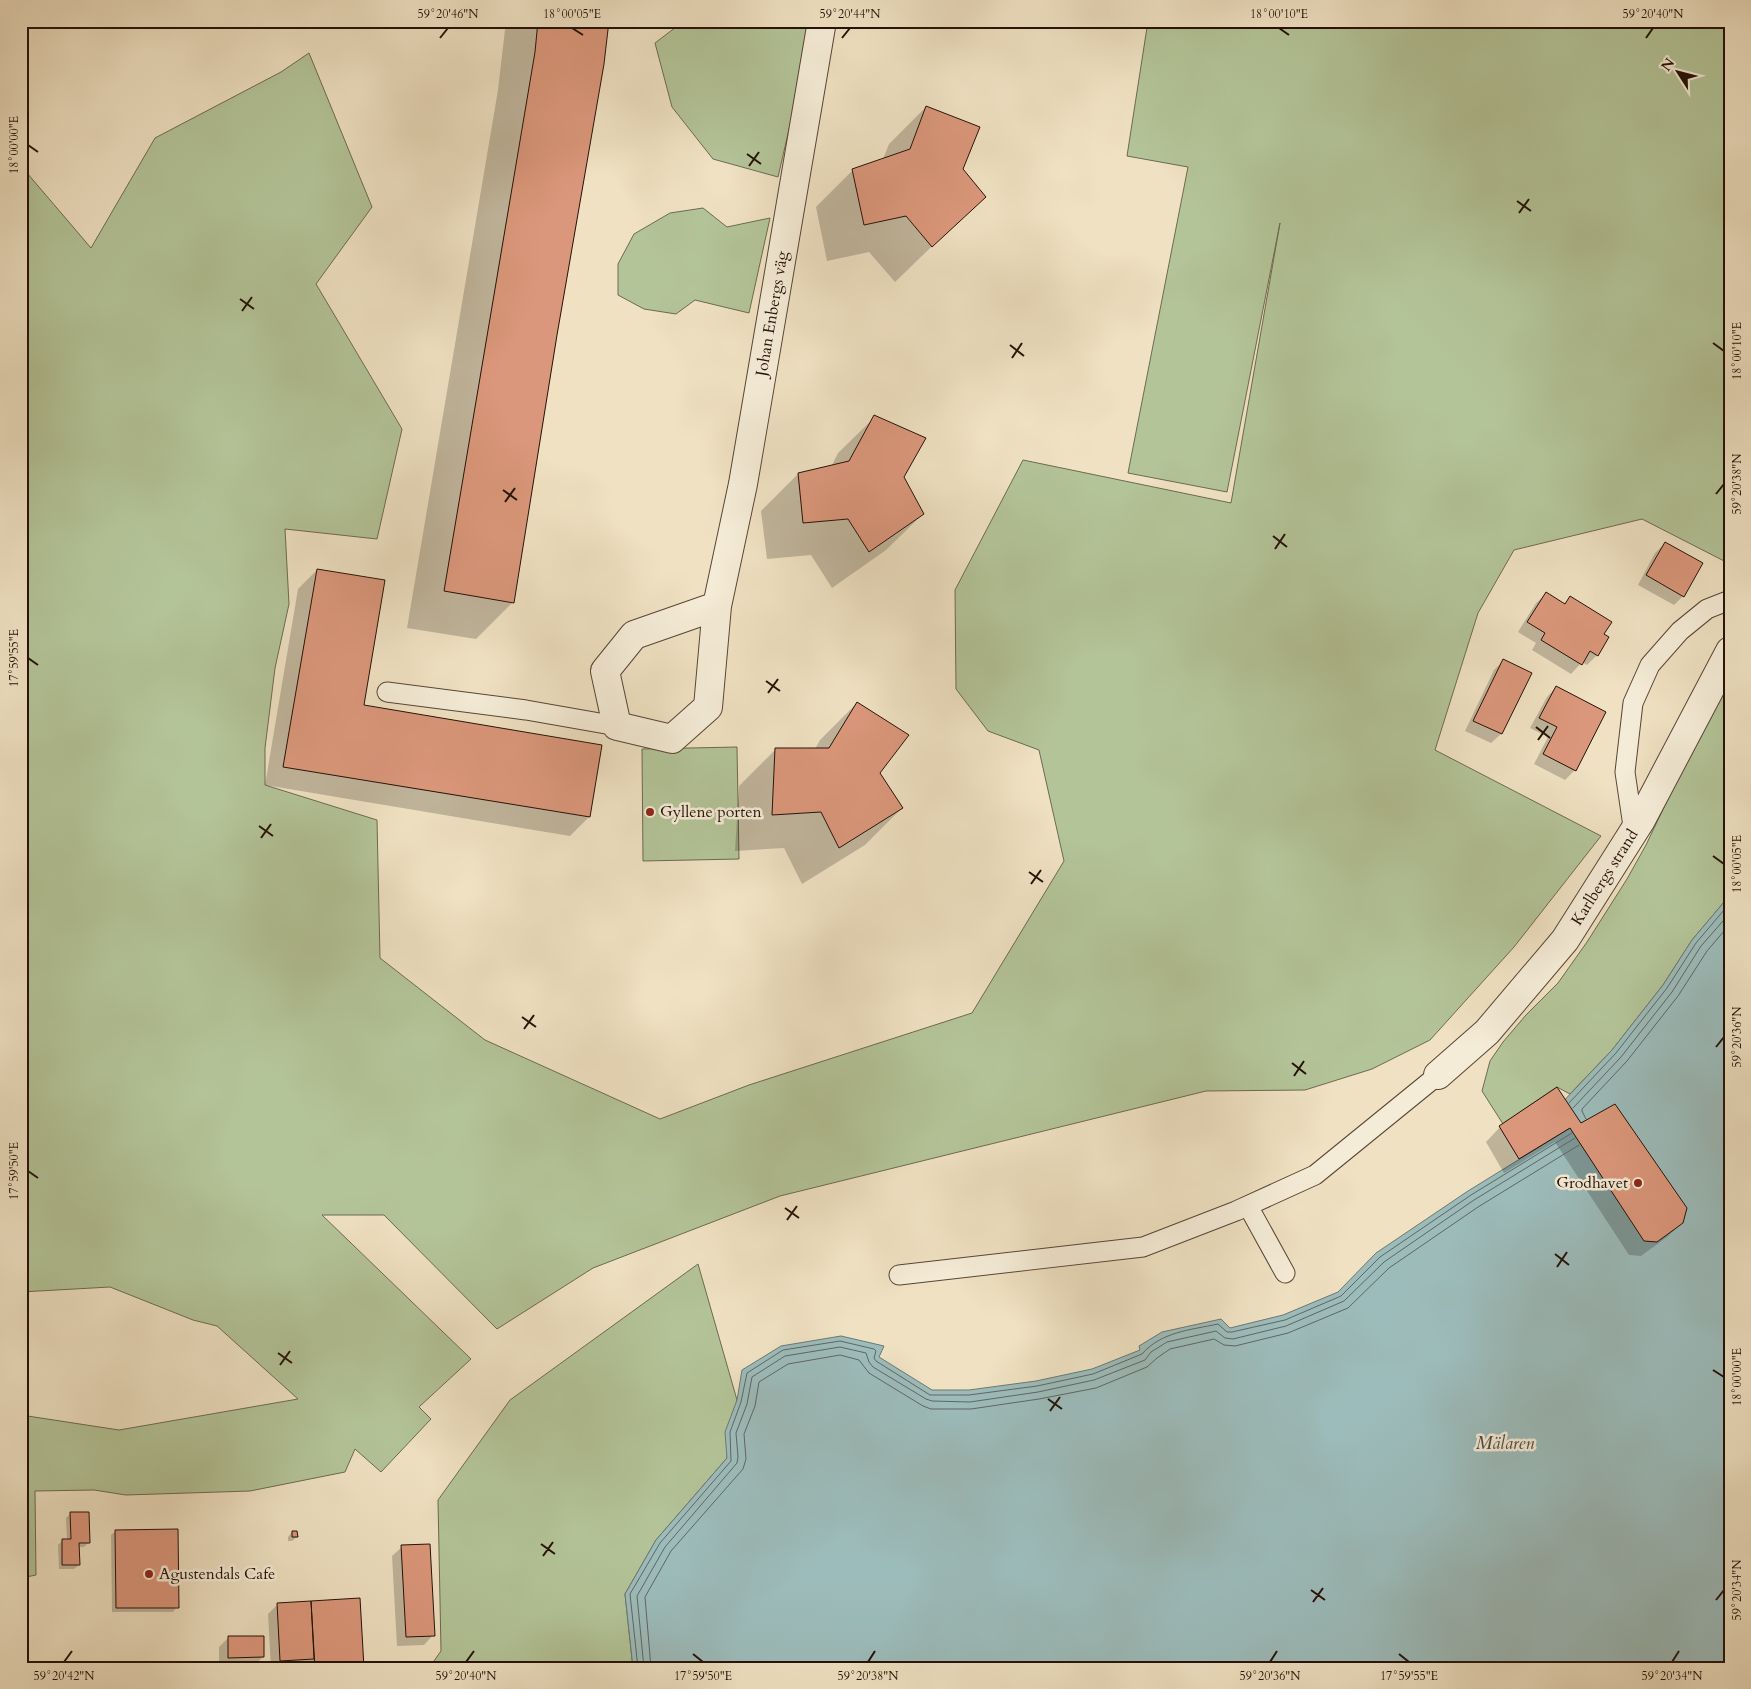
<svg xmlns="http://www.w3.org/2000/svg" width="1751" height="1689" font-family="Cardo,serif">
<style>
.green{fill:#b3c498;stroke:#6c6a50}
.water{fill:#9cbcbb;stroke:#6c7873}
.shadow{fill:#0003}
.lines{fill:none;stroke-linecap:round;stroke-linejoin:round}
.shore{stroke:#606662;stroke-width:1}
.building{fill:#db977b;stroke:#241108}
.service-casing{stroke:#574536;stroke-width:21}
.minor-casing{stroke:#574536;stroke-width:30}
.service{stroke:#f5ecd7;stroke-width:19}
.minor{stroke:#f5ecd7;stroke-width:28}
.ticks{fill:none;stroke:#241108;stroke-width:2}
.poi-dot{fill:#8f2418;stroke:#f5ecd7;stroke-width:2}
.labels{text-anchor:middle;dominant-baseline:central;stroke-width:5;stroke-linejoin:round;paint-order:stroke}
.street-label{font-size:16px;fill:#241108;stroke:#f5ecd7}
.poi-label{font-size:16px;fill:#241108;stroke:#f5ecd7;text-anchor:start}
.water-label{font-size:18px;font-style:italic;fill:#4e4d47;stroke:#f5ecd7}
.neatline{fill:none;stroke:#241108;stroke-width:2}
.ticks-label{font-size:12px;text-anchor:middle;fill:#241108}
</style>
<rect width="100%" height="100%" fill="#efe1c2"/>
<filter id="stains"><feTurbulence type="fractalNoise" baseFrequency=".004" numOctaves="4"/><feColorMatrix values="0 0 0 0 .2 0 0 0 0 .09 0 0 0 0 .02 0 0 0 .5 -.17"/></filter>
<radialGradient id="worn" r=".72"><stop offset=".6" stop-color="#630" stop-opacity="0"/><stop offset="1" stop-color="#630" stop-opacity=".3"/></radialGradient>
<path class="green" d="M 684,21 L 814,21 L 778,177 L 713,159 L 672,107 L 655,43 Z
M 1148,21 L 1730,21 L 1730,564 L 1642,519 L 1514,550 L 1478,613 L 1435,750 L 1601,836 L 1514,947 L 1430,1040 L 1372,1069 L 1305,1090 L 1206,1091 L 780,1196 L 593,1268 L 497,1329 L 384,1215 L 322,1215 L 471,1359 L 419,1407 L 431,1419 L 381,1472 L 355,1449 L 345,1472 L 250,1491 L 126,1495 L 94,1490 L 35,1491 L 36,1575 L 21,1578 L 21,1415 L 119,1430 L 298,1399 L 217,1326 L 193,1320 L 110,1287 L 21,1292 L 21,166 L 91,248 L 155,138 L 281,72 L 309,53 L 372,207 L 316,284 L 402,429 L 377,539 L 285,529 L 289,604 L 275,668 L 265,748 L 265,785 L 377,820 L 380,958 L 485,1040 L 660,1119 L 749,1085 L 972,1013 L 1064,861 L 1039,750 L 988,731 L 956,689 L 955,590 L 1023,460 L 1231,503 L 1280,223 L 1227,492 L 1128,473 L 1188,167 L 1127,156 Z
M 703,208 L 727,227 L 770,218 L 749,313 L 695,300 L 676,314 L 644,309 L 618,295 L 618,264 L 634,234 L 670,213 Z
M 1730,675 L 1730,895 L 1692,940 L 1663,985 L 1612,1050 L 1570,1094 L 1557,1087 L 1503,1124 L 1482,1091 L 1490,1061 L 1503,1042 L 1526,1015 L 1558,983 L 1587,942 L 1627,879 L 1646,845 L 1696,740 Z
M 737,747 L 739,859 L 643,861 L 642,749 Z
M 698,1264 L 737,1400 L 727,1458 L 656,1540 L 625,1594 L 633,1668 L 429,1668 L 441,1651 L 438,1500 L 510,1400 Z"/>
<path class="water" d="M 1730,895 L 1730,1668 L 633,1668 L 625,1594 L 656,1540 L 727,1458 L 725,1432 L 737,1400 L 742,1370 L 781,1346 L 841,1336 L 884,1346 L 879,1357 L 932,1390 L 969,1390 L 1036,1381 L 1092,1369 L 1140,1350 L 1139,1346 L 1162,1332 L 1221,1319 L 1230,1328 L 1283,1315 L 1338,1292 L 1376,1253 L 1468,1191 L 1570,1128 L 1557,1108 L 1612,1050 L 1663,985 L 1692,940 Z"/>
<path class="shadow" d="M 506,21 L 608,21 L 513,602 L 476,639 L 407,628 L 498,90 Z
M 926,107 L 961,169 L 984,196 L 895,282 L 869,252 L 827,261 L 816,207 L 853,170 L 883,159 L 889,144 Z
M 875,417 L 902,477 L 923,514 L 886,550 L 832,588 L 811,555 L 767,559 L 761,511 L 798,474 L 831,467 L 838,453 Z
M 1665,543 L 1683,596 L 1674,605 L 1638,585 L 1655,553 Z
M 317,570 L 363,706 L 589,817 L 570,836 L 265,785 L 298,589 Z
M 1546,594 L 1563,604 L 1570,598 L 1602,635 L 1608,638 L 1597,655 L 1587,665 L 1582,662 L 1571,674 L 1532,650 L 1536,643 L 1518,632 L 1536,603 Z
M 1503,661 L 1530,674 L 1501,734 L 1491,743 L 1465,731 L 1494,670 Z
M 1556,687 L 1575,770 L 1565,780 L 1534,764 L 1548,737 L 1530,728 L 1547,697 Z
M 857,703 L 879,773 L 902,808 L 865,845 L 802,884 L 784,848 L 735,851 L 739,786 L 776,749 L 815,749 L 820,740 Z
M 1581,1125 L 1682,1223 L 1667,1237 L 1641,1256 L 1629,1255 L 1555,1142 L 1504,1173 L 1486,1142 L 1500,1127 Z
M 71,1513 L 89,1542 L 84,1547 L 78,1547 L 79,1565 L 74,1569 L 59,1569 L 58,1545 L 63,1540 L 67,1540 L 66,1518 Z
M 116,1531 L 177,1607 L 173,1612 L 112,1612 L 111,1535 Z
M 292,1532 L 297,1537 L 292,1541 L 288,1541 L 288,1537 Z
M 402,1547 L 433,1635 L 424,1645 L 397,1646 L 392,1556 Z
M 359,1600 L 362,1668 L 271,1668 L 268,1614 L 278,1604 Z
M 229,1637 L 263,1657 L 253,1666 L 219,1667 L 219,1647 Z"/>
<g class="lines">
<path class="shore" d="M 1569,1103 L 1616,1053 L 1667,988 L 1696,943 L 1730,903
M 1573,1108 L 1621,1057 L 1672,992 L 1701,946 L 1730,913
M 1586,1119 L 1582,1111 L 1582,1109 L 1627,1061 L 1678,996 L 1707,951 L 1730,924
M 638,1668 L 630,1594 L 660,1543 L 731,1461 L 730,1432 L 741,1402 L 747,1373 L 783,1350 L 840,1341 L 874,1349 L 876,1351 L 874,1358 L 876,1361 L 930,1395 L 969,1395 L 1037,1386 L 1093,1374 L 1142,1354 C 1161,1332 1190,1330 1218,1324 L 1227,1332 L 1232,1332 L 1285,1320 L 1341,1296 L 1380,1257 L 1471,1195 L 1572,1133
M 644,1668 L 637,1596 L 665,1547 L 737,1463 L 738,1457 L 736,1433 L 747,1404 L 752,1377 L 785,1356 L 840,1347 L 866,1353 L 869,1362 L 873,1367 L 926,1399 L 932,1401 L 970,1402 L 1038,1392 L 1094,1380 L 1145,1360 L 1151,1352 L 1167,1342 L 1216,1331 L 1225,1338 L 1233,1339 L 1286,1326 L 1344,1301 L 1384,1262 L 1474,1200 L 1575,1138
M 651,1668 L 645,1597 L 671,1551 L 743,1469 L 746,1459 L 744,1434 L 755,1406 L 759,1382 L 788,1364 L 840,1355 L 859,1360 L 869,1373 L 923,1406 L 931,1409 L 971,1409 L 1039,1399 L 1096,1388 L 1147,1367 L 1157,1358 L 1170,1349 L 1214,1339 L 1224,1345 L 1235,1346 L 1288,1333 L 1348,1308 L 1389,1268 L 1478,1207 L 1579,1145"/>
</g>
<path class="building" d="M 538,21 L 609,21 L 604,64 L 557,335 L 514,603 L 444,591 L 535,52 Z
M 926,106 L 980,127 L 963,169 L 986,197 L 932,247 L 906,216 L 864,225 L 852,169 L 910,149 Z
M 874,415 L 926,438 L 904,477 L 924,514 L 869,552 L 848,519 L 803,523 L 798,473 L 849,461 Z
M 1665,542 L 1703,563 L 1684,597 L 1646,575 Z
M 317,569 L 385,580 L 364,705 L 602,745 L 590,817 L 283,767 Z
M 1546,592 L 1565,604 L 1570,596 L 1612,622 L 1604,634 L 1609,637 L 1598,656 L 1590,651 L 1582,665 L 1541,640 L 1545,633 L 1527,622 Z
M 1503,659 L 1532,673 L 1502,734 L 1473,721 Z
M 1556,686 L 1606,712 L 1576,771 L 1543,754 L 1557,727 L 1539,718 Z
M 857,702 L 909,735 L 880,773 L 903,808 L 839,848 L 821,812 L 772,815 L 775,748 L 829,748 Z
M 1557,1087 L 1581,1123 L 1615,1104 L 1687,1208 L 1683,1223 L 1657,1242 L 1644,1241 L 1570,1128 L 1519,1159 L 1499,1126 Z
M 70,1512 L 89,1512 L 90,1543 L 79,1543 L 80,1565 L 62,1565 L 62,1539 L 71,1539 Z
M 178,1529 L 179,1608 L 116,1608 L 115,1530 Z
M 292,1531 L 297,1531 L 298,1537 L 292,1537 Z
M 430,1544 L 435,1636 L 406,1637 L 401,1545 Z
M 360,1598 L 364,1668 L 315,1668 L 311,1601 Z
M 311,1601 L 314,1659 L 280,1661 L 277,1603 Z
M 228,1636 L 264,1636 L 264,1657 L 228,1658 Z"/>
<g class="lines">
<defs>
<path id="service" d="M 387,692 L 526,710 L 617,726
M 1634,833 L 1625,772 L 1633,703 L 1650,665 L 1680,631 L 1707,609 L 1730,600
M 1248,1206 L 1285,1273
M 899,1275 L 1143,1247 L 1236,1211 L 1315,1175 L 1438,1075"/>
<g id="minor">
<path id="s1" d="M 717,606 L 634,635 L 605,671 L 617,726 L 672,739 L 708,707 L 717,606 L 743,484 L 822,21"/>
<path id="s2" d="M 1438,1075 L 1487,1032 L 1565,940 L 1641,820 L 1730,651"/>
</g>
</defs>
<use href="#service" class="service-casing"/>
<use href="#minor" class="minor-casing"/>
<use href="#service" class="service"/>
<use href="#minor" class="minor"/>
</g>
<path class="ticks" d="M 572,28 L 583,35M 1279,28 L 1289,35M 440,38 L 448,28M 842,38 L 850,28M 1646,38 L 1653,28M 28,145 L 38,152M 747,154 L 761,164M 749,166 L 759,152M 1517,201 L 1531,211M 1519,213 L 1529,199M 240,299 L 254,309M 242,311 L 252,297M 1713,343 L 1724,351M 1010,345 L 1024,356M 1012,358 L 1022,343M 503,490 L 517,500M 1716,494 L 1724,484M 505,502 L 515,488M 1273,536 L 1287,547M 1275,549 L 1285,534M 28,658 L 38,665M 766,681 L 780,691M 768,693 L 778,679M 1536,727 L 1550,738M 1538,740 L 1548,726M 259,826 L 273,836M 261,838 L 271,824M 1713,856 L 1724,864M 1029,872 L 1043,882M 1031,884 L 1041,870M 522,1017 L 536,1027M 524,1029 L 534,1015M 1716,1047 L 1724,1037M 1292,1063 L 1306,1074M 1294,1076 L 1304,1061M 28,1171 L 38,1178M 785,1208 L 799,1218M 787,1220 L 797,1206M 1555,1254 L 1569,1265M 1557,1267 L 1567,1252M 278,1353 L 292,1363M 280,1365 L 290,1351M 1713,1370 L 1724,1377M 1048,1399 L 1062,1409M 1050,1411 L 1060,1397M 541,1544 L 555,1554M 543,1556 L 553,1542M 1311,1590 L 1325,1600M 1716,1600 L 1724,1590M 1313,1602 L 1323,1588M 693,1654 L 703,1662M 1399,1654 L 1409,1662M 64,1662 L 72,1651M 466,1662 L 474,1651M 868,1662 L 875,1651M 1270,1662 L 1277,1651M 1672,1662 L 1679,1651"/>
<g class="poi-dot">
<circle cx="650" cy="812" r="5"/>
<circle cx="1638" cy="1183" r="5"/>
<circle cx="149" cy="1574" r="5"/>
</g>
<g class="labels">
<g class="street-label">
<text stroke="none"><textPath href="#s1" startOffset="694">Johan Enbergs väg</textPath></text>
<text stroke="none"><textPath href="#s2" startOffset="260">Karlbergs strand</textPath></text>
</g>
<g class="poi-label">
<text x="660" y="812">Gyllene porten</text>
<text x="1628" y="1183" text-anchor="end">Grodhavet</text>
<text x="159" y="1574">Agustendals Cafe</text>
</g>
<g class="water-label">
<text x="1505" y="1443">Mälaren</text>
</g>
</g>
<rect width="1751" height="1689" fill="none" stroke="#efe1c2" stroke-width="55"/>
<g transform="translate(1678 72) rotate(306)" stroke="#f5ecd7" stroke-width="4" paint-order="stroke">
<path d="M0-4L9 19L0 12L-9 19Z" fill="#241108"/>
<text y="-8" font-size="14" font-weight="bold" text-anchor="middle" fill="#241108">N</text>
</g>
<rect x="28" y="28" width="1696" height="1634" class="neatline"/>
<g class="ticks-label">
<text x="448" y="18">59°20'46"N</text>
<text x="572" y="18">18°00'05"E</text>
<text x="850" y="18">59°20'44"N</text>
<text x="1279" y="18">18°00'10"E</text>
<text x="1653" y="18">59°20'40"N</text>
<text transform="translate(14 145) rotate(-90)" y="4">18°00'00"E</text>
<text transform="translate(1737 351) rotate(-90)" y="4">18°00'10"E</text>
<text transform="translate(1737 484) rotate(-90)" y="4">59°20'38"N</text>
<text transform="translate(14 658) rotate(-90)" y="4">17°59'55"E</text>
<text transform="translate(1737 864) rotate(-90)" y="4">18°00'05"E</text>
<text transform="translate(1737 1037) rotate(-90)" y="4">59°20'36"N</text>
<text transform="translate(14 1171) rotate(-90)" y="4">17°59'50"E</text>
<text transform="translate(1737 1377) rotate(-90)" y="4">18°00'00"E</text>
<text transform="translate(1737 1590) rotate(-90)" y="4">59°20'34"N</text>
<text x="64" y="1680">59°20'42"N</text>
<text x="466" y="1680">59°20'40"N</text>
<text x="703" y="1680">17°59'50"E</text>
<text x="868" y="1680">59°20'38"N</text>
<text x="1270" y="1680">59°20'36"N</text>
<text x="1409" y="1680">17°59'55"E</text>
<text x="1672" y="1680">59°20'34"N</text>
</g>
<rect width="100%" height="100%" filter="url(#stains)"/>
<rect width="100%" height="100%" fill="url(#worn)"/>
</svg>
